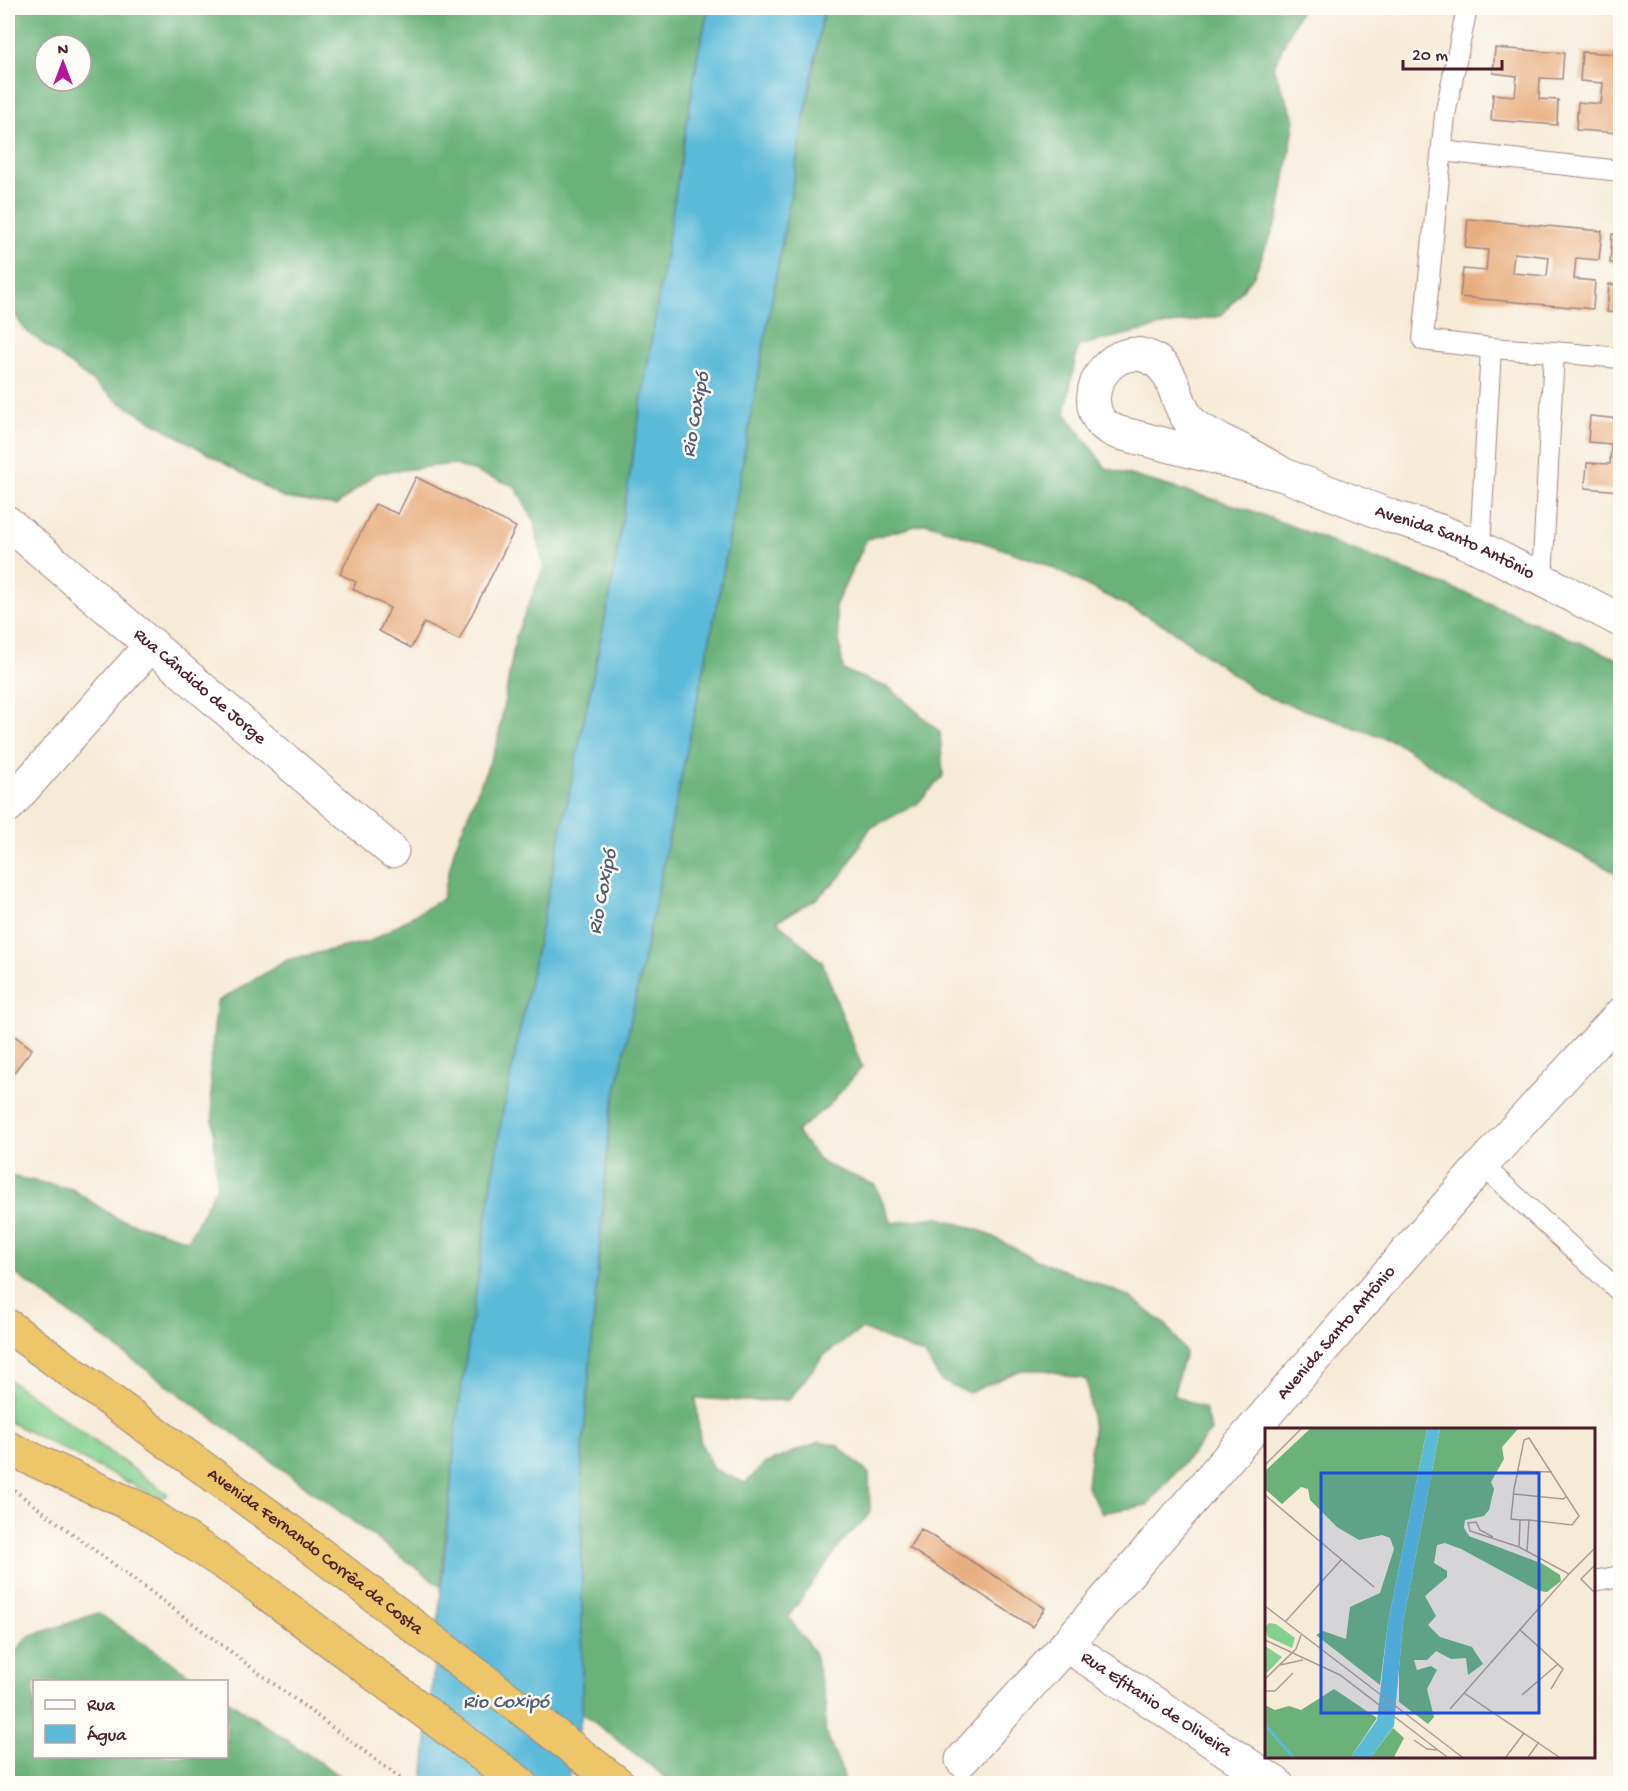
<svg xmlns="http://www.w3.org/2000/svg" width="1628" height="1791" font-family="'Gochi Hand',sans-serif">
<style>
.green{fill:#83d08f;stroke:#66785d;stroke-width:1.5}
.forest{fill:#6ab27a;stroke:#5a6852;stroke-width:1.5;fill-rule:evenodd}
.water{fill:#5abad8;stroke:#526c82;stroke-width:1.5}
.building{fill:#e8ac7b;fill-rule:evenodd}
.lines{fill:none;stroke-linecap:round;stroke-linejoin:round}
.service-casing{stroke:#a08581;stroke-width:22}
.minor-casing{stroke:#a08581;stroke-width:35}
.trunk-casing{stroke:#a08581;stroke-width:35}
.path{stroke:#a08581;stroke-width:4;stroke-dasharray:1.5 4.5;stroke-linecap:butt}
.service{stroke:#fff;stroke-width:20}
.minor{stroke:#fff;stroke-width:33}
.trunk{stroke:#ecc669;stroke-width:33}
.labels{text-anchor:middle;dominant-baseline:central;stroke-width:5;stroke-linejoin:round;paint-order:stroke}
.street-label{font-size:18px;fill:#4a1f2b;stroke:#fdfcf7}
.water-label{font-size:20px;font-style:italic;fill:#505d70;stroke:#fdfcf7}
.inset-river{fill:none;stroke:#5abad8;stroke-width:3}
.inset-road{fill:none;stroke:#b19992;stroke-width:1.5}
.view{fill:#1d4ed8;fill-opacity:0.15;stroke:#1d4ed8;stroke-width:3}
.inset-edge{fill:none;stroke:#4a1f2b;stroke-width:3}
</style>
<rect width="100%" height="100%" fill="#fdfcf7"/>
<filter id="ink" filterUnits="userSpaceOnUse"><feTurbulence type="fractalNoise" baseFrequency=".0167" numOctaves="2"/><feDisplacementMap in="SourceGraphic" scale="12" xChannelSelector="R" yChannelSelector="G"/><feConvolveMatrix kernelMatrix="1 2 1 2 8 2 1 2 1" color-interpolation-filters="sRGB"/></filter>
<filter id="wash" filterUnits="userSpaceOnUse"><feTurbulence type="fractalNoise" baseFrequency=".008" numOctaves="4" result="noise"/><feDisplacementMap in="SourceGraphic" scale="24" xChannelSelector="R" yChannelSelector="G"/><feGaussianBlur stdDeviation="1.35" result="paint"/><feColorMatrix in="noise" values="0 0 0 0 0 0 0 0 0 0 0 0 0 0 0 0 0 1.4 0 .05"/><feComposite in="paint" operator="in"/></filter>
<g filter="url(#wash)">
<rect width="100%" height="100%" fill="#f6ebd7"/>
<path class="green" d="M 8,1379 L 168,1494 L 161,1499 L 8,1421 Z"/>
<path class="forest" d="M 8,8 L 709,8 L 699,49 L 610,595 L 501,1122 L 457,1419 L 441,1586 L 8,1268 L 8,1178 L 10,1176 L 72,1189 L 116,1218 L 188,1240 L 217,1186 L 210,1066 L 217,1002 L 287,960 L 371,941 L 442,899 L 455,847 L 497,744 L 516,636 L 544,567 L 534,521 L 515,486 L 453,464 L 376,473 L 336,506 L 284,498 L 119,402 L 24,329 L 8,302 ZM 45,45 L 81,45 L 81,81 L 45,81 Z
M 824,8 L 1303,8 L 1298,15 L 1273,68 L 1295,120 L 1278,218 L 1254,275 L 1221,316 L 1166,325 L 1078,346 L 1065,413 L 1106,468 L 1247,509 L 1470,595 L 1620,660 L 1620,875 L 1511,818 L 1398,743 L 1260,694 L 1166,626 L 1043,563 L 927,523 L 867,539 L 835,606 L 843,670 L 891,689 L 940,732 L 943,776 L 917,804 L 870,828 L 842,875 L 815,900 L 777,921 L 822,962 L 862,1067 L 829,1105 L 796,1132 L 822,1163 L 875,1185 L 892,1223 L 937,1217 L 984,1232 L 1032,1258 L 1130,1297 L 1167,1326 L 1185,1352 L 1173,1395 L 1204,1408 L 1211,1431 L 1147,1505 L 1102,1513 L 1087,1486 L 1093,1431 L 1087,1380 L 1046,1370 L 1021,1370 L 969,1393 L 941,1381 L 925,1355 L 862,1329 L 823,1356 L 789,1400 L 744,1401 L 696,1398 L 700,1440 L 713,1469 L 746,1483 L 764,1464 L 819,1442 L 837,1445 L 869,1474 L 870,1514 L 842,1542 L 788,1617 L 814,1652 L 826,1703 L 825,1731 L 843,1773 L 844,1783 L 673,1783 L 582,1713 L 582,1459 L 610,1120 L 718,600 Z
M 98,1613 L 199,1681 L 34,1682 L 34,1756 L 226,1756 L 227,1700 L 350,1783 L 8,1783 L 8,1660 L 28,1637 Z"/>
<path class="water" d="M 709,8 L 824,8 L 718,600 L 610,1120 L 582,1459 L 582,1713 L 568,1783 L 423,1784 L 457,1419 L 501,1122 L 610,595 L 699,49 Z"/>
<g id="blocks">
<path class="building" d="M 1495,48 L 1564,53 L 1562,79 L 1540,78 L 1539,99 L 1558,100 L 1557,125 L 1491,120 L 1493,94 L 1515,96 L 1517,76 L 1493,73 Z
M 1582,52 L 1620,54 L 1620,133 L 1576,130 L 1578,102 L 1601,104 L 1603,83 L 1580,81 Z
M 1468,219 L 1602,231 L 1599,260 L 1576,258 L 1574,279 L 1595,281 L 1593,309 L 1460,297 L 1463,269 L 1486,271 L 1488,250 L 1465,248 ZM 1514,253 L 1549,257 L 1547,276 L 1512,273 Z
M 1612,234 L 1620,234 L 1620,264 L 1610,263 Z
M 1609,284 L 1620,285 L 1620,313 L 1607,312 Z
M 1590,416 L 1620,419 L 1620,491 L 1585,488 L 1587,463 L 1610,464 L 1611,444 L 1588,442 Z
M 416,477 L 516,527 L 459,640 L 424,623 L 411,648 L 379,631 L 390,608 L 353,589 L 356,582 L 340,574 L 375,504 L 398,514 Z
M 8,1031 L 32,1049 L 8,1080 Z
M 921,1529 L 1045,1608 L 1032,1627 L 909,1548 Z"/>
</g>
</g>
<g filter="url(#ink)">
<use href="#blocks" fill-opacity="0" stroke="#a08581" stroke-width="1.5"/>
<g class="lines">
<defs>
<path id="service" d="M 1467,8 L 1445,115 L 1423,340 L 1491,348
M 1442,151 L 1620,171
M 1554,352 L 1620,358
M 1480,548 L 1491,348 L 1554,352 L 1542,579
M 1482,1165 L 1620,1292
M 1594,1581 L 1620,1576"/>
<g id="minor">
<path id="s1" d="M 1284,475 C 1269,466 1255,458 1240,450 C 1226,442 1198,432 1189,420 C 1175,403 1176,374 1156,361 C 1115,335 1077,391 1101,422 C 1104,426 1111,429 1116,432 L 1284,475 L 1390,516 L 1437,530 L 1480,548 L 1620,620"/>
<path id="s2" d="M 8,523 L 392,851"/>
<path d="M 8,806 L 152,644"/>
<path id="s3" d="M 1066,1645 L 1277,1784"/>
<path id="s4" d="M 962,1760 L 1066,1645 L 1482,1165 L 1620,1015"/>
</g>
<g id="trunk">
<path id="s5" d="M 8,1326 L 286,1528 L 619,1784"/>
<path d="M 8,1448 L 143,1510 L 249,1580 L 521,1784"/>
</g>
</defs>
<use href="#service" class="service-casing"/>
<use href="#minor" class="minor-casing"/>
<use href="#trunk" class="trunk-casing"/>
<path class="path" d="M 14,1490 L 408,1784"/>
<use href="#service" class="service"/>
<use href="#minor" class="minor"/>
<use href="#trunk" class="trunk"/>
</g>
</g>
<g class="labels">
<g class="street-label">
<text stroke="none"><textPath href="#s1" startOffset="668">Avenida Santo Antônio</textPath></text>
<text stroke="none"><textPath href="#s2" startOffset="252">Rua Cândido de Jorge</textPath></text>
<text stroke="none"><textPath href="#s4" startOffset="568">Avenida Santo Antônio</textPath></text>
<text stroke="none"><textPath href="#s5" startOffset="381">Avenida Fernando Corrêa da Costa</textPath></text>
<text stroke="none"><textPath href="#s3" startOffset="108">Rua Efitanio de Oliveira</textPath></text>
</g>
<g class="water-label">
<text transform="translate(697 415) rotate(-80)">Rio Coxipó</text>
<text transform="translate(604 892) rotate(-79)">Rio Coxipó</text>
<text x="506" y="1703">Rio Coxipó</text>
</g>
</g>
<g transform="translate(1265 1428)">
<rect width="330" height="330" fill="#f6ebd7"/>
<path d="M 4,195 L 11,196 L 30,210 L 27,220 L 3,209 L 0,199 ZM 0,218 L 17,229 L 0,247 Z" fill="#83d08f"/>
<path d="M 45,1 L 162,1 L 123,195 L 115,257 L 51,207 L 58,203 L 81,211 L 85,179 L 115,165 L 129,121 L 125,110 L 117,107 L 94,112 L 72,99 L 45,72 L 43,61 L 36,59 L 17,76 L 0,61 L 0,43 ZM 175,1 L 253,1 L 237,19 L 239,31 L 226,54 L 229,61 L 224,82 L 219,88 L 200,92 L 199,100 L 204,108 L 278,136 L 295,147 L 296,153 L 282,164 L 274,163 L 196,121 L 180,115 L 172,117 L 169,135 L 182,143 L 182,149 L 160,168 L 171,188 L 163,197 L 175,209 L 207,219 L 218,236 L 203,247 L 201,230 L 186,231 L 171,223 L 162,232 L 149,232 L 152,242 L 166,238 L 172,242 L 162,261 L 169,289 L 163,296 L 134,274 L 134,240 L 138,195 ZM 69,261 L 112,290 L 86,329 L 0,329 L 0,277 L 10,282 L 24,278 L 36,282 ZM 128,300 L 139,310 L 129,329 L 106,329 Z" fill="#6ab27a"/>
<path d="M 162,1 L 175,1 L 138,195 L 129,298 L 106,329 L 86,329 L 112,292 L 123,195 Z" fill="#5abad8"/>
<path class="inset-river" d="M 0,297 L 28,329"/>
<path class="inset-road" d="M 0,37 L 36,1M 253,43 L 287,44M 249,66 L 298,71 L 302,68M 0,67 L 109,159M 255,92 L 246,91 L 249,61 L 259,12 L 264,10 L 314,88 L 307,97 L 264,92M 254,119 L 255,92 L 264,92 L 262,123M 330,137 L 316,151 L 330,165M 304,146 L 330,120M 0,178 L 197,329M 20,194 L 77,131M 254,201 L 298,241 L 286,261M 0,212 L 75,247 L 182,329M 15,237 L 38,232M 0,251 L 31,221 L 36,207M 0,263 L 10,263 L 28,245M 199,265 L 294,329M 257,267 L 293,236M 185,281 L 304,146 L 254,119 L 205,103 L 203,95 L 211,94 L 215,102 L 228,109M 149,312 L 162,321 L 172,322M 241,329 L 259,305M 263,329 L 274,314"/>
<path class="view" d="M 56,45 L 274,45 L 274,285 L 56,285 Z"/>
<rect width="330" height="330" class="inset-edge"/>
</g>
<rect width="1628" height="1791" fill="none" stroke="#fdfcf7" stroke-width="30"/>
<rect x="33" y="1680" width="195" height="78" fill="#fdfcf7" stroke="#b5a4a5" stroke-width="1.5"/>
<rect x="45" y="1700" width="30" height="9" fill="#ffffff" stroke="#b5a4a5" stroke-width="1.5"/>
<text x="87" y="1710" font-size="18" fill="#4a1f2b">Rua</text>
<rect x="45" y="1725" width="30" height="18" fill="#5abad8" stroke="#b5a4a5" stroke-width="1.5"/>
<text x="87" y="1740" font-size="18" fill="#4a1f2b">Água</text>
<g transform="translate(63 63)"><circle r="28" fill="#fdfcf7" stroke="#b5a4a5" stroke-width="1.5"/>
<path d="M0-4.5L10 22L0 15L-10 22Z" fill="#b5179e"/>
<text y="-9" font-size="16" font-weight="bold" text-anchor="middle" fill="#4a1f2b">N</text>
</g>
<path d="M1403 60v9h99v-9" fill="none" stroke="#4a1f2b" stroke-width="3"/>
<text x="1412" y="60" font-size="18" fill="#4a1f2b" stroke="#fdfcf7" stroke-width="4.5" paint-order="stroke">20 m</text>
</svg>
